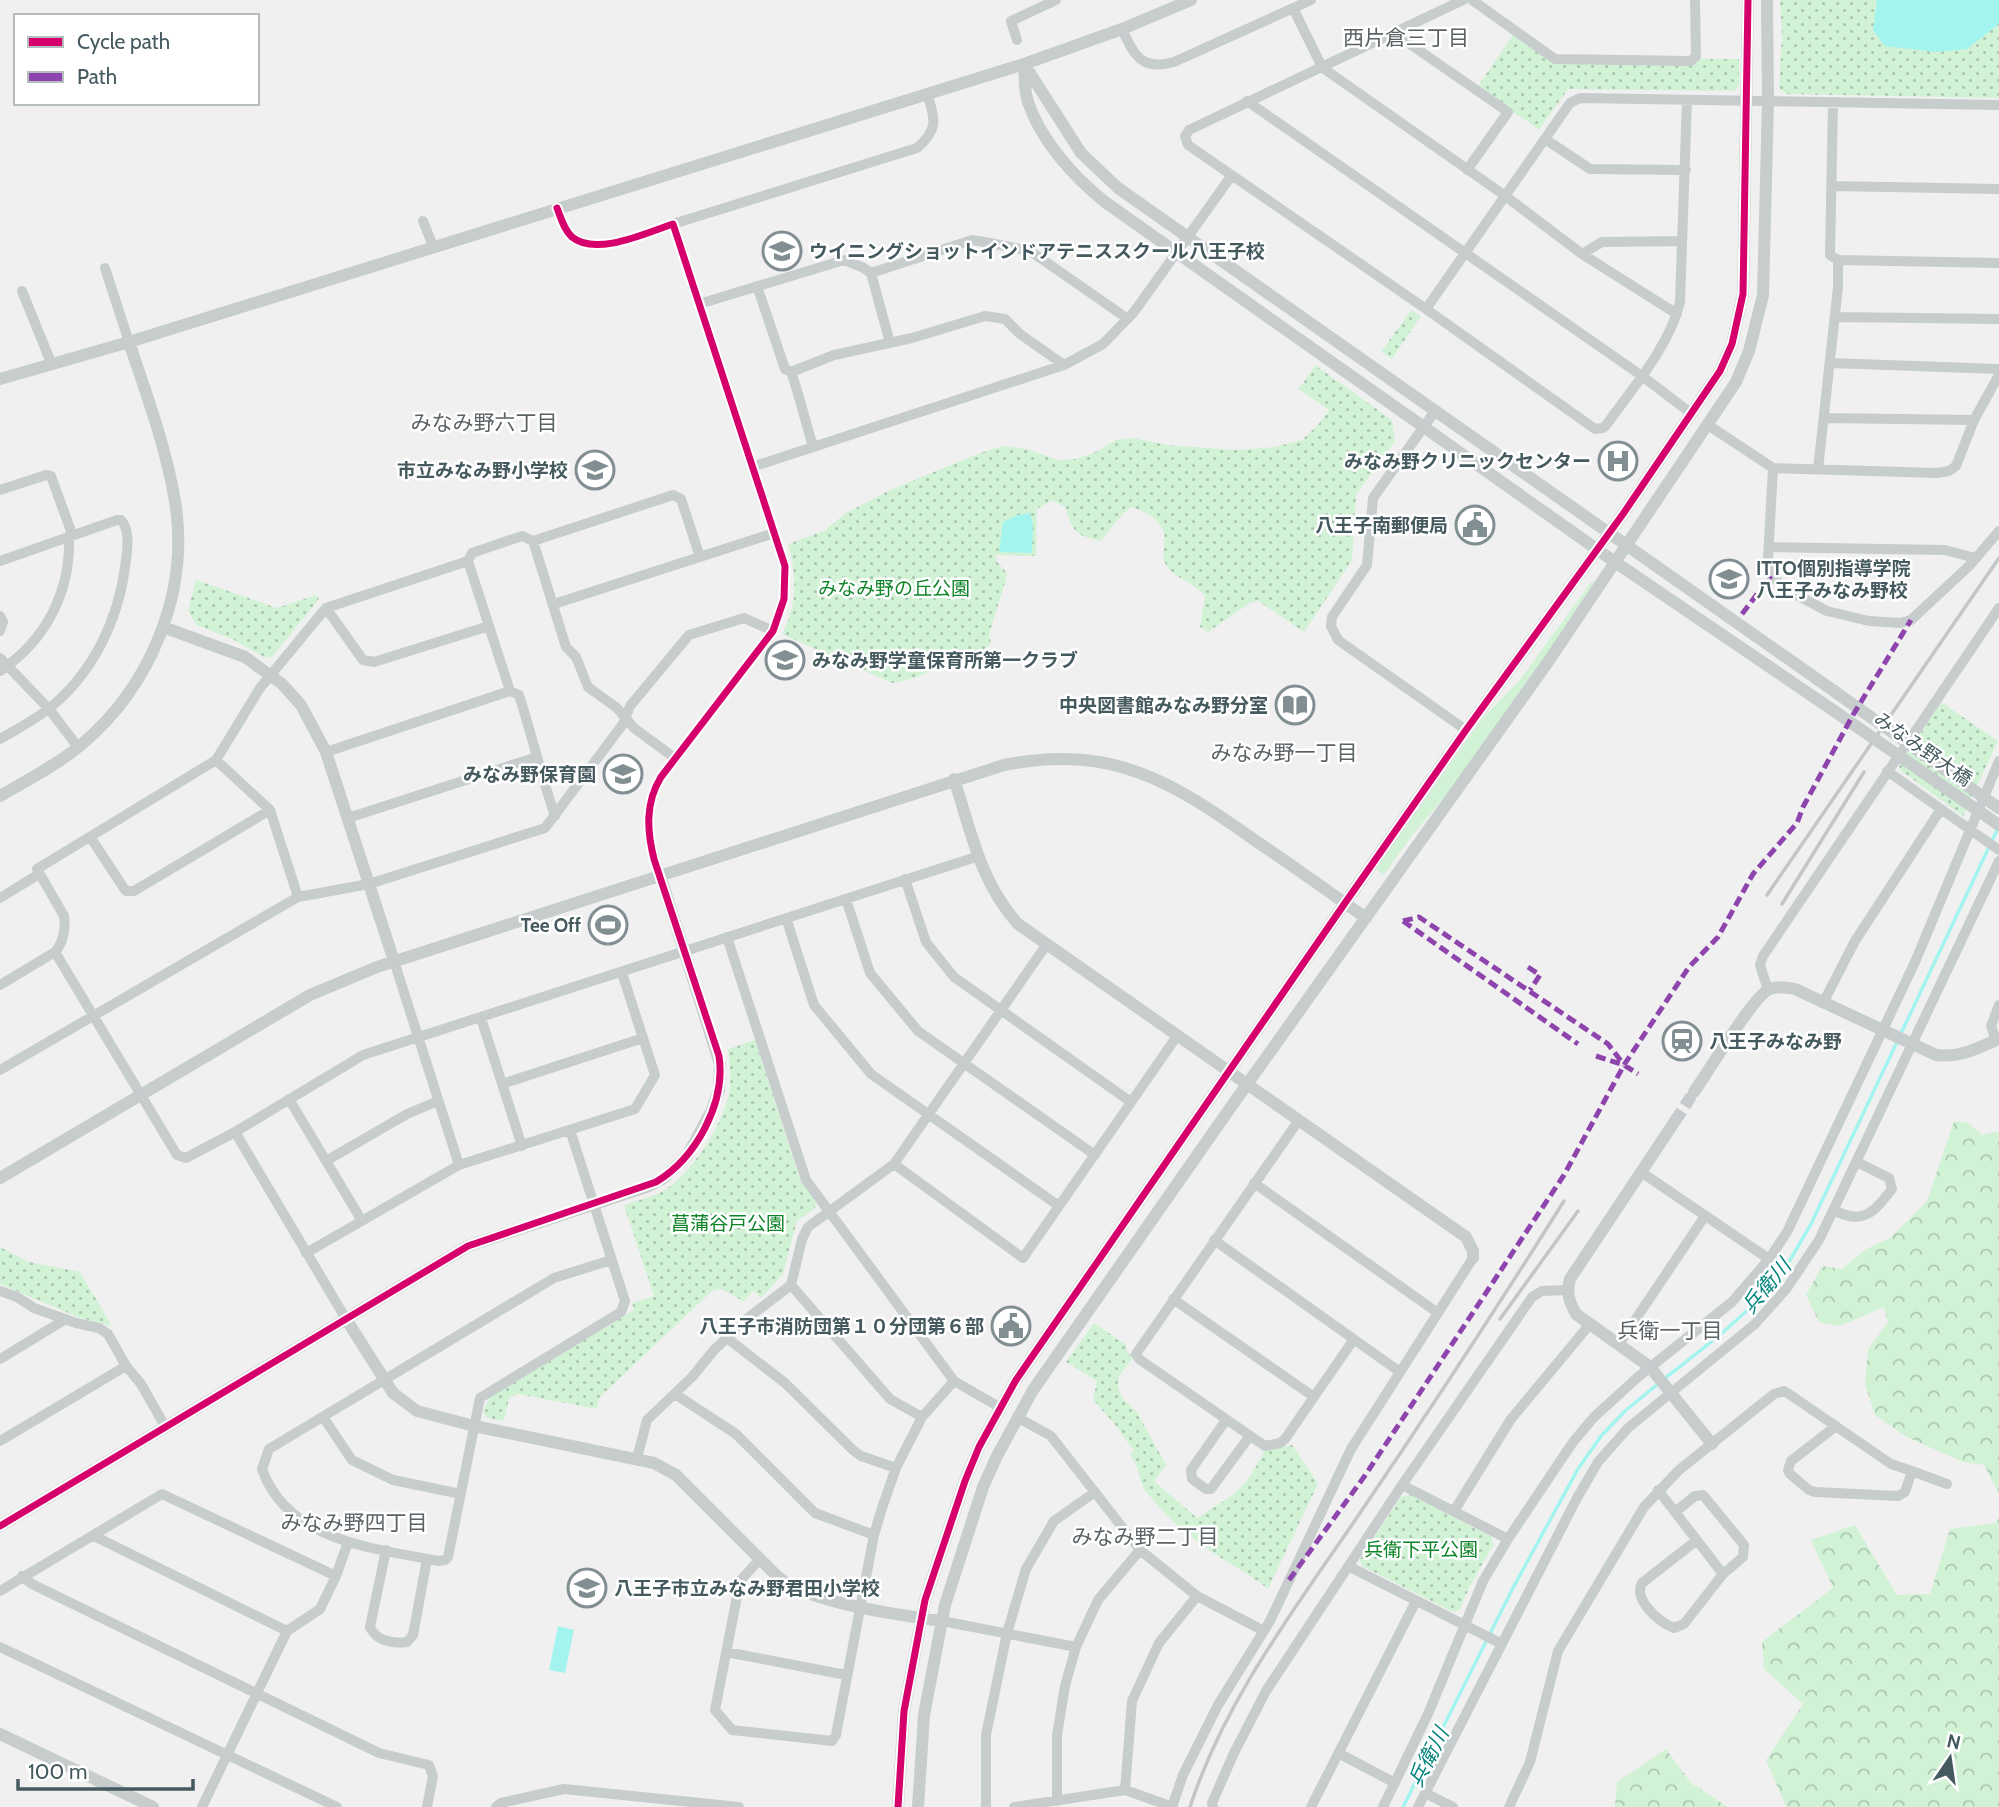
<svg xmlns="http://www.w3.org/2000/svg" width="1999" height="1807" font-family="Cabin,'Noto Sans JP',sans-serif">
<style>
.green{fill:#d2f2d6}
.forest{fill:url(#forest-crowns)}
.park{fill:url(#park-dots)}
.water{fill:#a3f4ef}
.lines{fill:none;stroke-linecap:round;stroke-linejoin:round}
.stream{stroke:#a3f4ef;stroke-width:3.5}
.tertiary-tunnel{stroke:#c6cacc;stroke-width:12;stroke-dasharray:12 6;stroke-linecap:butt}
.minor{stroke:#c7cccd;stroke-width:10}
.tertiary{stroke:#c7cccd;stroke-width:12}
.rail{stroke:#c3c6c8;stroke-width:3.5}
.tertiary-bridge{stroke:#c7cccd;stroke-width:12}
.quiet{stroke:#8e44ad;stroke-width:5;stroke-dasharray:10 5;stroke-linecap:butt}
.cycleway-casing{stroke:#fff;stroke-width:11}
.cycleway{stroke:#d6006c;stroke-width:7}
.labels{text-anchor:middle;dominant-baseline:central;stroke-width:5;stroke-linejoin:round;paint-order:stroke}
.poi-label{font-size:19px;font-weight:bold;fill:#455a5f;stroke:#fff;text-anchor:end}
.park-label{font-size:19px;fill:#0d8428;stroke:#fff}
.street-label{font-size:19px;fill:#455a5f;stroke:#fff}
.neighbourhood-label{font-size:21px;fill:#5b6265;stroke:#fff}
.water-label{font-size:21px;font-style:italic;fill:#05857e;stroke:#fff}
</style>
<defs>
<pattern id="forest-crowns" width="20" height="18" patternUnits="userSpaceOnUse" patternTransform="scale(1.75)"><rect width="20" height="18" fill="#d2f2d6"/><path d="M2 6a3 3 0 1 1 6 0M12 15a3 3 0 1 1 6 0" fill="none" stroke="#acc7b1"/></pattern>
<pattern id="park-dots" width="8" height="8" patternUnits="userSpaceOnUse" patternTransform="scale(1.75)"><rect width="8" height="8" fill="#d2f2d6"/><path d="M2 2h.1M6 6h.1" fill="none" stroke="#acc7b1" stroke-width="1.8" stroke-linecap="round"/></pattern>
</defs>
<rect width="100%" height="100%" fill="#f1f0f0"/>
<path class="green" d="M 1592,581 L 1594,582 L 1548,652 L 1449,792 L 1413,834 L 1384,875 L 1376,869 L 1482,719 L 1519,681 Z"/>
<path class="forest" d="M 1954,1121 L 1968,1123 L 1982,1135 L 1999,1131 L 1999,1494 L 1984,1465 L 1963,1462 L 1907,1437 L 1875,1415 L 1865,1384 L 1868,1349 L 1888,1322 L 1884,1307 L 1840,1326 L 1819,1322 L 1806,1295 L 1822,1266 L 1842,1269 L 1866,1249 L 1890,1238 L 1927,1201 Z
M 1999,1517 L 1999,1807 L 1786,1807 L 1766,1760 L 1803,1704 L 1764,1669 L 1762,1642 L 1833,1588 L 1811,1540 L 1855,1525 L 1897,1595 L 1930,1594 L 1950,1529 L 1995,1523 Z
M 1666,1749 L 1691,1783 L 1728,1807 L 1615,1807 L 1617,1782 Z"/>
<path class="park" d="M 1780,0 L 1999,0 L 1999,98 L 1787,94 L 1779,88 L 1782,35 Z
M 1515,32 L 1550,58 L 1739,59 L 1739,84 L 1735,91 L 1568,89 L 1539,130 C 1519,114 1498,104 1476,89 Z
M 1411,310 L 1421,316 L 1392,359 L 1381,352 Z
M 1315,365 L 1392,420 L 1395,441 L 1356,495 L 1352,560 L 1304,632 L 1258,601 L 1250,603 L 1208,632 L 1200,627 L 1205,596 C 1196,584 1181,581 1170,570 C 1149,549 1189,529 1132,507 C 1118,515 1112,530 1100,541 C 1074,535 1073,531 1065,507 L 1052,500 L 1037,509 L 1036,556 L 995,555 L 998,563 L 1007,573 L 1006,579 L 989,634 L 991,643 L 978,658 L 959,649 C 940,669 919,679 892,683 L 782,634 C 798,603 797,576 788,544 L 824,531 L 846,513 L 888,491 L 980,453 L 1003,446 L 1025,449 L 1059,460 L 1076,459 L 1098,451 L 1116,440 L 1134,438 L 1166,445 L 1236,450 L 1275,447 L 1302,440 L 1318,425 L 1329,410 L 1299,389 Z
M 196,580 L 277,608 L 316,595 L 319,599 L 273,656 L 266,658 L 234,640 L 196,625 L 188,611 Z
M 1941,702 L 1998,741 L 1963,816 L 1900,770 L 1899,766 Z
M 755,1040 L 800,1180 L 816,1202 L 815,1208 L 797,1221 L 783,1274 L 761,1298 L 754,1291 L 743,1301 L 721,1289 L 712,1291 L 599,1398 L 597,1409 L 518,1394 L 509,1398 L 504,1421 L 487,1418 L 483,1412 L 490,1397 L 634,1310 L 632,1303 L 654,1296 L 624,1205 C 638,1200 653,1197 665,1190 C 692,1172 720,1129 728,1097 C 732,1081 730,1065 728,1049 Z
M 0,1247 L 29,1262 L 80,1272 L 112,1326 L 80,1318 L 0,1284 Z
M 1094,1323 L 1126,1345 L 1127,1352 L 1133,1357 L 1119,1377 L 1118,1387 L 1123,1399 L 1137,1412 L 1166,1465 L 1154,1481 L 1197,1518 C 1233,1495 1245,1491 1264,1451 L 1292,1445 L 1318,1484 L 1268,1589 C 1252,1576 1235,1567 1218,1556 C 1193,1540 1166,1517 1148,1494 C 1138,1483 1141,1468 1130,1455 L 1134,1451 L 1113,1422 L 1093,1400 L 1097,1381 L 1066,1362 Z
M 1411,1495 L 1492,1537 L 1493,1545 L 1469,1588 L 1460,1610 L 1453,1612 L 1362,1566 L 1360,1559 L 1401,1497 Z"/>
<path class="water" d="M 1877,0 L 1999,0 L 1999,24 L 1967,49 L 1936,52 L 1885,46 L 1873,30 Z
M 1030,513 L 1033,524 L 1032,553 L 999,552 L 1003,522 L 1018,515 Z
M 558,1626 L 574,1630 L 565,1673 L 549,1670 Z"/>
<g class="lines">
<path class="stream" d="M 1664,1379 C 1705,1347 1747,1316 1780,1275 C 1792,1259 1801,1241 1811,1224 L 1998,828
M 1403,1807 L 1514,1586 L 1578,1469 L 1601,1436 L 1626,1410 L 1658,1384"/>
<path class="tertiary-tunnel" d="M 1675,1121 L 1694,1092"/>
<path class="minor" d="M 1463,0 L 1189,130 L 1185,136 L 1188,145 L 1426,309 L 1595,429 L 1603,428 L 1607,424 C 1634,386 1669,347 1680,302 L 1687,100
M 1472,0 L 1555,59 L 1691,61 L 1696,56 L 1695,0
M 1293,8 L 1322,67 L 1330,73 L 1504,195 L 1582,254 L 1677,314
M 1122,29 C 1134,56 1142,71 1174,62 L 1311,0
M 1394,33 L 1508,112 L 1467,170
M 1017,40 L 1011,21 L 1056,0
M 1247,101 L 1642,376 L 1692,414
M 1545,139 L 1590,169 L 1686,170
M 1831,186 L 1999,189
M 557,208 C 561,218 564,230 572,237 C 596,257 648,232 673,224 L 785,566 L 784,599 L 773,631 L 661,777 C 642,809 648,842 660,875
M 423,221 L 433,246
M 673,224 L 917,148 C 938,130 936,119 927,94
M 1582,254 L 1602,242 L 1682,241
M 1838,260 L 1999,263
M 105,268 L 129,342
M 871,273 L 890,343
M 757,286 L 785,369 L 791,372 C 800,397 805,421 813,446
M 22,291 L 52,365
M 699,304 L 844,260 L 862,267 L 871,273 L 972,240 L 990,243 L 1030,251 L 1128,319
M 1426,309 L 1570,103 L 1580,98 L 1999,105
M 1836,317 L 1999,319
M 1831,363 L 1999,369
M 791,372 L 834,355 L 912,338 L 985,316 L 1005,319 L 1020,334 L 1064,365
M 1435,411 L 1373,498 L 1367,565 L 1332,617 L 1331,626 L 1338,640 L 1466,730
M 1824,418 L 1974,420
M 1708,425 L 1773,468 L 1937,473 L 1949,471 L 1956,466 L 1974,420 L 1999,375
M 752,467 L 1064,365 L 1103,344 L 1134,312 L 1232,175
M 1773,468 L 1768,558 L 1771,576 L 1791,592 L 1827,611 L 1869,621 L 1900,623 L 1911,620 L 1970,565 L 1999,531
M 1818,469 L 1838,287 L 1838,260 L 1830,255 L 1833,103
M 0,490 L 46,475 L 51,476 L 72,534
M 533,541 L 566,647 L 576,657 L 588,687 L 617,708 L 634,728 L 676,759
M 1769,547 L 1945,550 L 1975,558
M 0,561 L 117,520 L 121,520 C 131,530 127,554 125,567 C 118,621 93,672 51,707 C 35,720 17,729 0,739
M 468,561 L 510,691 L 519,695 C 532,736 541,775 555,816
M 554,604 L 774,533
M 326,608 L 363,660 L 374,662 L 489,626
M 0,616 L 3,622 L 0,631
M 0,658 L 49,709 L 78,747
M 0,671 C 46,640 71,592 69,536
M 326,752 L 510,691
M 216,760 L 270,810 L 298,897
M 1887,771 L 1999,850
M 348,818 L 537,757
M 91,838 L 123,887 L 126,891 L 134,891 L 270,810
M 905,879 L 926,942 L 954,977 L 1131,1102
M 0,898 L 39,874
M 846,899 L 870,973 L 918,1031 L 1095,1155
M 786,918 L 814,1005 L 871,1074 L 1059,1206
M 727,937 L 806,1180 L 954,1381
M 55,952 L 177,1155 L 186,1158 L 235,1132 L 363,1055 L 979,856
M 394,961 L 459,1165
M 0,985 L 55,952 C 63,943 66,928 64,916 L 37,869 L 216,760 L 260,688 L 326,608 L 468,561 L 472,553 L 522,536 L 533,541 L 673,495 L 681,499 L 700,557
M 1768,990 L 1760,965 L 1763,956 L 1999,608
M 1823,1003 L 1855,941 L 1941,809
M 481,1018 L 522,1146
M 1996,1040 L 1991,1026 L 1999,1005
M 0,1070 L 298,897 L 369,884 L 545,828 L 623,724 L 630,706 L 689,635 L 744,618 L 773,631
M 502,1084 L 643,1038
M 289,1099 L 362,1221
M 1299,1120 L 1136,1354 L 1139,1359 L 1265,1446 L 1280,1443 L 1285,1439 L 1354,1339
M 570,1130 L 625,1301 L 621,1312 L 480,1398 L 448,1557 L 445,1560 L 438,1561 C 373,1548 287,1541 262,1469 L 269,1449 L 554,1278 L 611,1260
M 235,1132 L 346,1319
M 326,1161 L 407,1114 L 438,1101
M 894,1164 L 1023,1258 L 1177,1036
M 1641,1172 L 1769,1259
M 1254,1183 L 1438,1313
M 1834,1210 C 1863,1226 1874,1212 1892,1189 L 1889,1178 L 1857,1162
M 1214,1240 L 1400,1372
M 306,1253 L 459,1165 L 635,1109 L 655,1075 L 622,973
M 791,1285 L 890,1399 L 922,1417
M 0,1291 L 17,1297 L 34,1308 L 76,1323 L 99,1328 L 108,1334 L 126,1366 L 141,1384 L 166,1428
M 1173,1299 L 1314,1397
M 727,1338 L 785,1383 L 853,1450 L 861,1456 L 896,1468
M 1619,1344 L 1705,1216
M 0,1359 L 66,1319
M 675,1394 L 736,1434 L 815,1513 L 874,1535
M 323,1417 L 352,1460 L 393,1480 L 461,1494
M 1017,1417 L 1051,1436 L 1140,1550 L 1197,1596 L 1264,1631
M 1226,1420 L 1191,1470 L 1192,1479 L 1206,1489 L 1211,1489 L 1249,1437
M 0,1441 L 126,1366
M 637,1458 L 647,1420 L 692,1377 L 714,1350 L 749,1317 L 791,1285 L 802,1239 L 808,1227 L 894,1164 L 1047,944
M 1912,1471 L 1947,1484
M 1402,1485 L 1508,1539
M 1658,1490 L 1723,1574
M 1454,1511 L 1511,1419 L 1590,1324
M 1675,1512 L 1695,1496 L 1703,1495 L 1744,1545 L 1743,1557 L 1723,1574 L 1684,1624 L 1674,1628 C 1659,1622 1633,1600 1642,1583 L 1697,1540
M 94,1536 L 287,1631
M 386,1550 L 370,1627 C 376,1641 393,1644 407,1642 L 413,1635 L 427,1559
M 760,1559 L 740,1581 L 715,1710 L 732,1730 L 832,1741 L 836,1735 L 874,1535 L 882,1508 L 896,1468 L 922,1417 L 954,1381 L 1001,1408
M 1348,1566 L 1502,1644
M 22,1576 L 32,1584 L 379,1753 L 429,1765 L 433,1776 L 427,1807
M 0,1591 L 162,1494 L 336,1576
M 942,1621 L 1076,1647
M 0,1647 L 337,1807
M 726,1652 L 846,1675
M 1340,1754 L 1395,1783
M 1125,1790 L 1132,1701 L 1159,1643 L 1197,1596
M 1425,1793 L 1453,1807
M 1057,1801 L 1057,1735 L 1065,1686 L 1076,1647 L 1098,1600 L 1140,1550
M 202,1807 L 287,1631 L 320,1609 L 336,1576 L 348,1542
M 496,1807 L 501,1803 L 564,1789 L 739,1807
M 986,1807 L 986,1735 L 1007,1633 L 1026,1569 L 1054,1521 L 1095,1492
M 1014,1807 L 1125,1790 L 1173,1807
M 1172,1807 L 1183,1775 L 1218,1705 L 1270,1621 L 1351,1449 L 1473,1258
M 1213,1807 L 1212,1803 L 1234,1753 L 1266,1691 L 1402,1485 L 1532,1297 L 1542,1291 L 1567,1290
M 1311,1807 L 1416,1601
M 1383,1807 L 1428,1714 L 1483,1581 L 1508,1539 L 1573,1442 L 1594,1417 L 1638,1377 L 1732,1302 L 1769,1259 L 1787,1232 L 1915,962 L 1999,761
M 1418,1807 L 1577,1498 L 1598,1462 L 1628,1428 L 1755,1324 L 1787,1288 L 1819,1240 L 1999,861
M 1509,1807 L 1530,1762 L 1558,1651 L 1644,1507 L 1679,1470 L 1774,1394 L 1784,1391 L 1789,1394 L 1891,1464 L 1912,1471 L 1905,1492 L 1898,1496 L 1815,1492 L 1809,1490 L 1790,1474 L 1788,1470 L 1791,1461 L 1836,1426"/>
<path class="tertiary" d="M 1024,64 C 1025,76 1024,91 1028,102 C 1041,141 1074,177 1105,202 L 1615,562 L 1824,704
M 1026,67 L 1081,153 L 1118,188 L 1834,691
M 0,379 L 129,342 L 1024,64 L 1122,29 L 1191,0
M 163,627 L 245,657 L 282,684 L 301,705 L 326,752 L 394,961
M 954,779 C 971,831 980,882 1018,924 L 1466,1237 L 1473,1251 L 1473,1258
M 0,796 C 27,780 57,765 81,745 C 151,686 190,592 175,501 C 166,447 146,393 129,342
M 1694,1092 C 1707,1074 1752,998 1768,990 C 1776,986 1786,987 1795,989 L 1936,1055 C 1960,1058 1978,1048 1999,1039
M 1675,1121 L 1570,1279 C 1566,1293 1569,1301 1576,1314 L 1650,1367 L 1712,1444
M 0,1178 L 310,995 L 377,967 L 1004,765 C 1113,744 1171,781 1256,841 C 1293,866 1329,892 1366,918
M 346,1319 L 393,1393 L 417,1411 L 474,1426 L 654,1463 L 676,1475 L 777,1576 C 807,1603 900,1615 942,1621
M 0,1526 L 468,1246 L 649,1186 L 664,1178 L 687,1156 L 712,1110 L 719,1090 L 720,1064 L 660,875
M 0,1734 L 153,1807
M 898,1807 L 904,1711 L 925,1600 L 965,1481 L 979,1447 L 1016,1380 L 1345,903 L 1466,730 L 1623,514 L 1720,371 L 1732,344 L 1743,294 L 1748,0
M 918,1807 L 924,1715 L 945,1605 L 983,1487 L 997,1456 L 1033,1390 L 1233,1104 L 1548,662 L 1736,382 L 1749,351 L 1763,295 L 1768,101 L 1767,0"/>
<path class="rail" d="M 1767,895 L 1999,558
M 1782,904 L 1864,772
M 1500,1319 L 1578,1211
M 1190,1807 C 1225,1699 1297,1606 1360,1513 C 1430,1410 1498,1306 1564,1201"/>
<path class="tertiary-bridge" d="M 1834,691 L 1999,808
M 1824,704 L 1999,825"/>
<path class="quiet" d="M 1742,614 L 1771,576
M 1403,921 L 1419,917 L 1608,1044 L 1624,1065
M 1403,921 L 1578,1044
M 1528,967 L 1540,975 L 1530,990
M 1596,1056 L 1624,1065 L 1638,1074
M 1289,1580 L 1364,1477 L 1564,1175 L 1624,1065 L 1689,967 L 1718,937 L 1753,874 L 1797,823 L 1803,807 L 1853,715 L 1911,620"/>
<defs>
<path id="cycleway" d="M 0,1526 L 468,1246 L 656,1182 C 696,1158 726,1103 719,1056 L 654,859 C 647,831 645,803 661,777 L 773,631 L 784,599 L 785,566 L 673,224 C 648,232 596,257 572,237 C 564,230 561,218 557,208
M 898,1807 L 904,1711 L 925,1600 L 965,1481 L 979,1447 L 1016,1380 L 1345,903 L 1466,730 L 1623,514 L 1720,371 L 1732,344 L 1743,294 L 1748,0"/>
</defs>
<use href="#cycleway" class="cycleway-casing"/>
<use href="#cycleway" class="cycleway"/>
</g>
<defs>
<symbol id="school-ring" viewBox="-11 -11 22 22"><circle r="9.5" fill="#fff" stroke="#818e92" stroke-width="1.5"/><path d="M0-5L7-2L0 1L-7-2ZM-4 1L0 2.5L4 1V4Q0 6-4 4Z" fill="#818e92"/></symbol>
<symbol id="hospital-ring" viewBox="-11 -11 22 22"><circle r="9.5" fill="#fff" stroke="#818e92" stroke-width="1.5"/><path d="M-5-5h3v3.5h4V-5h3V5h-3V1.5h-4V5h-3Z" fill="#818e92"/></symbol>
<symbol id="civic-ring" viewBox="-11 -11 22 22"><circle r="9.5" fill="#fff" stroke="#818e92" stroke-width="1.5"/><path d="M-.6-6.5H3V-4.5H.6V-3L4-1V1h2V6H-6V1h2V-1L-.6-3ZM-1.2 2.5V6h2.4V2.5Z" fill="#818e92"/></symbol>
<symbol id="library-ring" viewBox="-11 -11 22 22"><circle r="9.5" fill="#fff" stroke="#818e92" stroke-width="1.5"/><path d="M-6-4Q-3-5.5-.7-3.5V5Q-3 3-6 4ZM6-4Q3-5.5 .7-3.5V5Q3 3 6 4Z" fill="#818e92"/></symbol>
<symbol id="stadium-ring" viewBox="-11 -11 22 22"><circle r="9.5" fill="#fff" stroke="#818e92" stroke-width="1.5"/><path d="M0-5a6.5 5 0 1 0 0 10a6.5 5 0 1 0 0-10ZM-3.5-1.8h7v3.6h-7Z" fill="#818e92"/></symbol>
<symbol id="station-ring" viewBox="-11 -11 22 22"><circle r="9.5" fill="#fff" stroke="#818e92" stroke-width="1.5"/><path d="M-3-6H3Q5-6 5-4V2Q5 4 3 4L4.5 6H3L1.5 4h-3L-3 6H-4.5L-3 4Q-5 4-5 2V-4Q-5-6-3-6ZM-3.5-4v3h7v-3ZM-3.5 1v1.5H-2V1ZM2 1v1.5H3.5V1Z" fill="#818e92"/></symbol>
</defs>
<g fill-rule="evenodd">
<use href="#school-ring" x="760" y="229" width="44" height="44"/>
<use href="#hospital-ring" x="1596" y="439" width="44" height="44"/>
<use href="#school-ring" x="573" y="448" width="44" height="44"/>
<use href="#civic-ring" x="1453" y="503" width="44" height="44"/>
<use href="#school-ring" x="1707" y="557" width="44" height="44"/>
<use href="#school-ring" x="763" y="638" width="44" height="44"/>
<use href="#library-ring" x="1273" y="683" width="44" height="44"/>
<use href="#school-ring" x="601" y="752" width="44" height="44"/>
<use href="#stadium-ring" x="586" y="903" width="44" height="44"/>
<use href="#station-ring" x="1660" y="1019" width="44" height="44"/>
<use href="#civic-ring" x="989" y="1304" width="44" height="44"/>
<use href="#school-ring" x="565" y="1566" width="44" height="44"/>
</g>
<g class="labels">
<g class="poi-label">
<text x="809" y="251" text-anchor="start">ウイニングショットインドアテニススクール八王子校</text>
<text x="1591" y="461">みなみ野クリニックセンター</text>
<text x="568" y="470">市立みなみ野小学校</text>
<text x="1448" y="525">八王子南郵便局</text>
<text x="1756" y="568" text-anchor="start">ITTO個別指導学院<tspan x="1756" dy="22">八王子みなみ野校</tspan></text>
<text x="812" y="660" text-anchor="start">みなみ野学童保育所第一クラブ</text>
<text x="1268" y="705">中央図書館みなみ野分室</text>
<text x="596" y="774">みなみ野保育園</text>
<text x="581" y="925">Tee Off</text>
<text x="1709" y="1041" text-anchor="start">八王子みなみ野</text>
<text x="984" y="1326">八王子市消防団第１０分団第６部</text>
<text x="614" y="1588" text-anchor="start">八王子市立みなみ野君田小学校</text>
</g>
<g class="park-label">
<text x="894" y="588">みなみ野の丘公園</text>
<text x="728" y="1223">菖蒲谷戸公園</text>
<text x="1421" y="1549">兵衛下平公園</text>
</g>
<g class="street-label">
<text transform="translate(1923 749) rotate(35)">みなみ野大橋</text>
</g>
<g class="neighbourhood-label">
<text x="1406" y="37">西片倉三丁目</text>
<text x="484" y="422">みなみ野六丁目</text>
<text x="1284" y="752">みなみ野一丁目</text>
<text x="1670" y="1330">兵衛一丁目</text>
<text x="354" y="1522">みなみ野四丁目</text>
<text x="1145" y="1536">みなみ野二丁目</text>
</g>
<g class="water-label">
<text transform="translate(1766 1286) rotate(-50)">兵衛川</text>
<text transform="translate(1428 1757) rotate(-63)">兵衛川</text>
</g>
</g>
<rect x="14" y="14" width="245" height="91" fill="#ffffff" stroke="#b5bdbf" stroke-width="2"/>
<rect x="28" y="37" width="35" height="10" fill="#d6006c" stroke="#b5bdbf" stroke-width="2"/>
<text x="77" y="49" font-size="21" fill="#455a5f">Cycle path</text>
<rect x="28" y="72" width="35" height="10" fill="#8e44ad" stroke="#b5bdbf" stroke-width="2"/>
<text x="77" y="84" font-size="21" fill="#455a5f">Path</text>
<g transform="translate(1950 1758) rotate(13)" stroke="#ffffff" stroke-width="5" paint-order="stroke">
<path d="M0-5L12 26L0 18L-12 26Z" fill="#455a5f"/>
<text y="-10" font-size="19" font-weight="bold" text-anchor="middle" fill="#455a5f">N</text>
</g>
<path d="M18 1779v10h175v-10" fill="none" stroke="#455a5f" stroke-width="3.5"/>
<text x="28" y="1779" font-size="21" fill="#455a5f" stroke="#ffffff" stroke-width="5" paint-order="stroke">100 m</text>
</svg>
